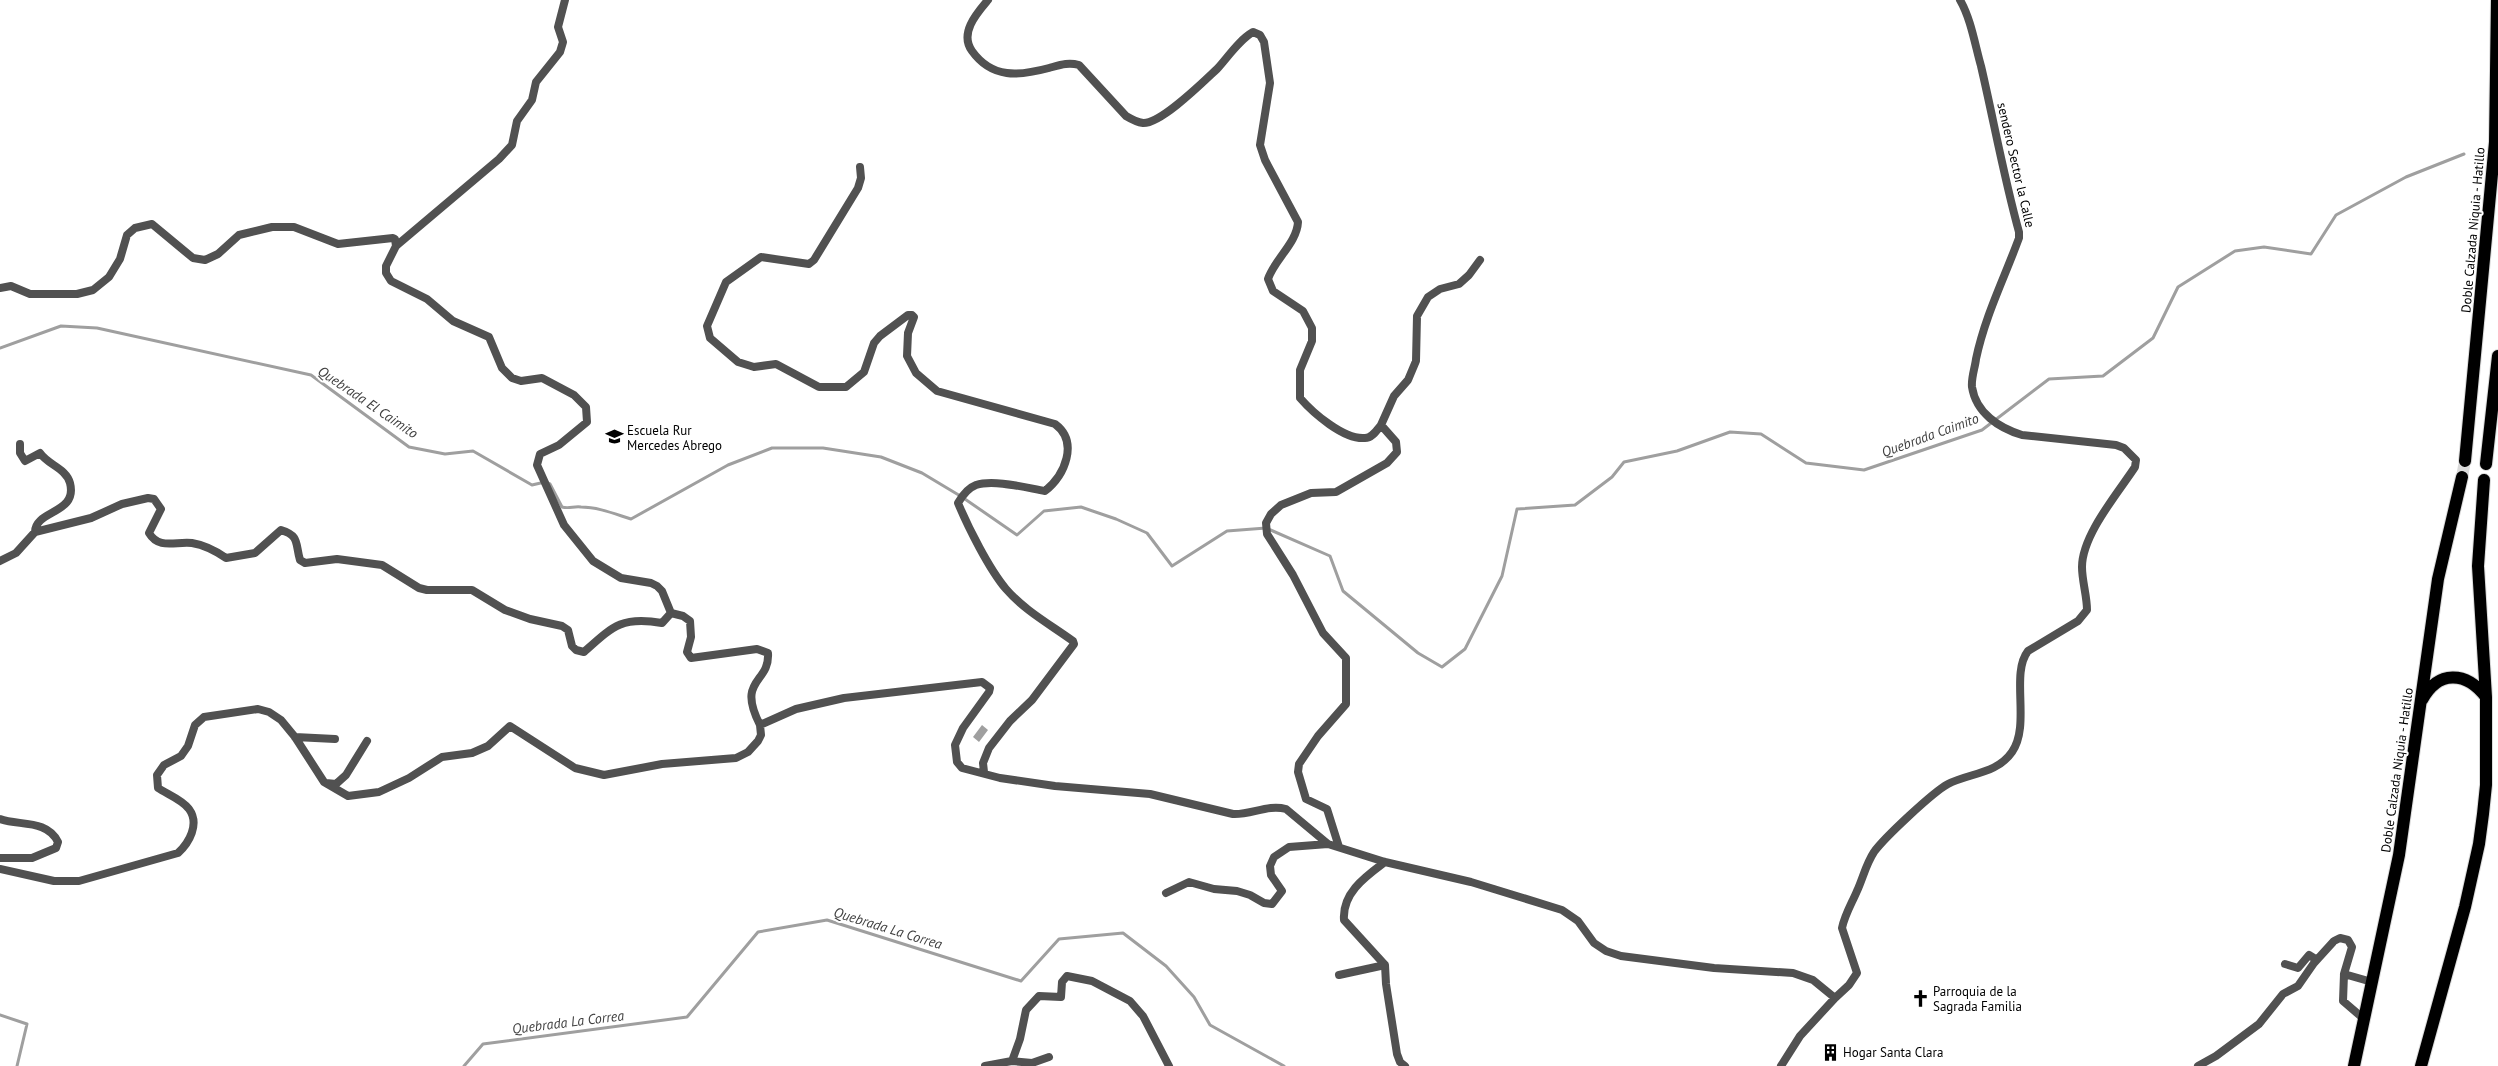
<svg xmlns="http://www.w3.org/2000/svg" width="2498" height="1066" font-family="'PT Sans',sans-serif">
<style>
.water{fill:#9f9f9f}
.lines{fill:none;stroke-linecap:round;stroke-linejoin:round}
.stream{stroke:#9f9f9f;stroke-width:3}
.highway-tunnel{stroke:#d9d9d9;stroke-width:12;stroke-dasharray:12 6;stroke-linecap:butt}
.highway-casing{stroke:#dbdbdb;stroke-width:14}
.street{stroke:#515151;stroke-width:8}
.highway{stroke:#000;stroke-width:12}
.labels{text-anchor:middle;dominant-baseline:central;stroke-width:4;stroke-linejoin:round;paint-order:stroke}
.street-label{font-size:13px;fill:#000;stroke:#fff}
.poi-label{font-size:13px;fill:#000;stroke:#fff;text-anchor:start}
.water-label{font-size:14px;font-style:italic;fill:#404040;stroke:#fff}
</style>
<rect width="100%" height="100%" fill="#fff"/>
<path class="water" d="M 982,725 L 988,730 L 979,742 L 973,737 Z"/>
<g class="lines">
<path class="stream" d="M 0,348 L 61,326 L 97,328 L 311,375 L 409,447 L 445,454 L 473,451 L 532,485 L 545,482 L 550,484 L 562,507 C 569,509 574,506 581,507 C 598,507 615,514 631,519 L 728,465 L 772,448 L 823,448 L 881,457 L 922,473 L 962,497 L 1017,535 L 1044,511 L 1081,507 L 1116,519 L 1147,533 L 1172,566 L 1227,531 L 1266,528 L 1330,556 L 1343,591 L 1418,653 L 1442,667 L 1465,649 L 1502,576 L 1517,509 L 1575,505 L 1612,477 L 1624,462 L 1677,451 L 1730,432 L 1761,434 L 1806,463 L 1864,470 L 1982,430 L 2049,379 L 2103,376 L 2153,338 L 2178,287 L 2235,251 L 2264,247 L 2311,254 L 2336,215 L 2406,177 L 2464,154
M 0,1015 L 27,1024 L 17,1066
M 464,1066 L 483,1044 L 687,1017 L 758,932 L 827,920 L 1021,981 L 1059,939 L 1123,933 L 1166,966 L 1194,997 L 1210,1025 L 1284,1066"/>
<path class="highway-tunnel" d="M 2462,477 L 2465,461"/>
<defs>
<path id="highway" d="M 2465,461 L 2495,142 L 2497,0
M 2486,464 L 2498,356
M 2422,700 C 2438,670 2466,671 2486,697
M 2354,1066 L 2399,855 L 2438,579 L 2462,477
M 2421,1066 L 2465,907 L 2479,844 L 2483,814 L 2486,785 L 2486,697 L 2478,566 L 2484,480"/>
</defs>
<use href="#highway" class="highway-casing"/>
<path class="street" d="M 565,0 L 558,27 L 563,42 L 560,52 L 536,82 L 532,100 L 517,121 L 512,145 L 499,159 L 396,246 L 386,266 L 386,273 L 391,281 L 427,299 L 453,321 L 489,337 L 502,368 L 512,378 L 521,381 L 542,378 L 574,395 L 586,407 L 587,422 L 559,445 L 540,454 L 537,465 L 564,525 L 593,561 L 621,578 L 651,583 L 657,586 L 662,591 L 671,613 L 683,616 L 690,621 L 691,637 L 687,652 L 691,658 L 757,649 L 768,653 C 770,684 736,678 760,725 L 796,709 L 844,698 L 982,682 L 990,688 L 989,692 L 963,728 L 955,745 L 957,762 L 962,768 L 1000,778 L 1055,786 L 1150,794 L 1233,814 C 1251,815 1268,804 1286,809 L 1328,844 L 1385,862 L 1471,882 L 1562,910 L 1578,921 L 1594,943 L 1606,951 L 1621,956 L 1714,968 L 1793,973 L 1813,980 L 1835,998 L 1800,1036 L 1781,1066
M 988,0 C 977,13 959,33 972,51 C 992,79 1019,76 1049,68 C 1060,65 1068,62 1079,65 L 1126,116 C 1131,119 1136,122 1143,123 C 1161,124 1203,82 1217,69 C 1228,57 1239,40 1253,32 L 1260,35 L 1264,42 L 1270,83 L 1260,145 L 1265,160 L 1298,222 C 1297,243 1274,260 1268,279 L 1273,291 L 1303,311 L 1312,328 L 1312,341 L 1300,370 L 1300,398 C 1313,413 1344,440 1365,438 C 1372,438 1377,430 1381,425
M 860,167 L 861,178 L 858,188 L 814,260 L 809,264 L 761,257 L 726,282 L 707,326 L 710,338 L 738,362 L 754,367 L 776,364 L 819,387 L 846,387 L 864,372 L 874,343 L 880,336 L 908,315 L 912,315 L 914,317 L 908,333 L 907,356 L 916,373 L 937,391 L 1055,424 C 1079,442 1065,475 1045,491 C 1027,488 994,479 976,485 C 968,488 962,496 958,503 C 968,527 989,569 1006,589 C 1024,610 1051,625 1073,641 L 1074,644 L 1032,700 L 1010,721 L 989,748 L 983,763 L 984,772
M 0,288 L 11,286 L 30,294 L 77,294 L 93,290 L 109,277 L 120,259 L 127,235 L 135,228 L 152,224 L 193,258 L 205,260 L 218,254 L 239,235 L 272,227 L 294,227 L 338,244 L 393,238 L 395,239 L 396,246
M 20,444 L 20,453 L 25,461 L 40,453 C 48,465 66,468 70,483 C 78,514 35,510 35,532
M 0,561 L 16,553 L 35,532 L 91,518 L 122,504 L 148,498 L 154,499 L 161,509 L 149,533 C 159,550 176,541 192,543 C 204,545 216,551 226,558 L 255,553 L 281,530 C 300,536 295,543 300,560 L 305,563 L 337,559 L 382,565 L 419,588 L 427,590 L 472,590 L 505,610 L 530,619 L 562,626 L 568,630 L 572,646 L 576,650 L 584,652 C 613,626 622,616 662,623 L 671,613
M 295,737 L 335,739
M 326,783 L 336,784 L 346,775 L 367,741
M 0,819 C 18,826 47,819 58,842 L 56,848 L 32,858 L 0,858
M 1339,847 L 1327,809 L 1306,799 L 1298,772 L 1299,764 L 1318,736 L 1346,704 L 1346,658 L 1323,633 L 1293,575 L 1267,534 L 1266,523 L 1271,514 L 1281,505 L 1311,493 L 1336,492 L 1387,463 L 1397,452 L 1396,442 L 1381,425 L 1394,396 L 1408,380 L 1416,361 L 1417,316 L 1428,297 L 1440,289 L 1459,284 L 1469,275 L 1480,260
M 1385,862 C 1365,877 1342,893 1344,920 L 1385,965 L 1386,984 L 1397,1054 L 1400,1062 L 1405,1066
M 0,869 L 54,881 L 79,881 L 178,853 C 189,843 200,824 189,809 C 183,800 167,794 158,788 L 157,775 L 164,765 L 181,756 L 188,746 L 195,725 L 204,717 L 258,709 L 269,712 L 281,720 L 295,737 L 324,782 L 348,796 L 379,792 L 409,778 L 442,757 L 472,753 L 488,746 L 510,726 L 575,768 L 604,775 L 662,764 L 736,758 L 748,752 L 758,741 L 761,735 L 760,725
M 1166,893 L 1189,882 L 1214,889 L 1237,891 L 1250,895 L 1264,903 L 1272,904 L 1282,891 L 1271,875 L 1270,866 L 1274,857 L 1289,847 L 1328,844
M 2285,964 L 2298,968 L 2309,955 L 2317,960
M 1339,975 L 1385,965
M 1835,998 L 1849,985 L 1857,973 L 1842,928 C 1845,914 1852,903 1857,891 C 1863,878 1866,864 1874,852 C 1884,838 1933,792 1948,784 C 1969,773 1997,774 2012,752 C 2031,725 2010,674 2028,651 L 2078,621 L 2087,610 C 2087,596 2082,581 2082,567 C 2082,535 2118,493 2135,467 L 2136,460 L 2124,448 L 2116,445 L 2022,435 C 1999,428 1976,413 1972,387 C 1971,378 1975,368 1976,359 C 1985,316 2004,279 2019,238 L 2019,232 C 2004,178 1994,122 1981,66 C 1975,45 1971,19 1960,0
M 2364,1019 L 2343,1001 L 2344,974 L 2372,982
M 1012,1061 L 1020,1039 L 1026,1010 L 1039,996 L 1061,997 L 1062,982 L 1067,976 L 1092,981 L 1130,1001 L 1143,1016 L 1169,1066
M 985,1066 L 1012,1061 L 1032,1063 L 1049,1057
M 2198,1066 L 2216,1056 L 2259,1024 L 2283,994 L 2298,986 L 2314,963 L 2334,941 L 2340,938 L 2348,940 L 2352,947 L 2344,974"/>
<use href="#highway" class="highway"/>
</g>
<defs>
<symbol id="school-bare" viewBox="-9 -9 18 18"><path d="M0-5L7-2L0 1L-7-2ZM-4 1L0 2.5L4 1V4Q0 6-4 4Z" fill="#000" stroke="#fff" stroke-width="2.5" paint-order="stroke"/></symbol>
<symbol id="church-bare" viewBox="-9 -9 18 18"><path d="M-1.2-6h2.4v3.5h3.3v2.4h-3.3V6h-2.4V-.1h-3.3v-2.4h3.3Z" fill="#000" stroke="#fff" stroke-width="2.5" paint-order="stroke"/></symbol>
<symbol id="building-bare" viewBox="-9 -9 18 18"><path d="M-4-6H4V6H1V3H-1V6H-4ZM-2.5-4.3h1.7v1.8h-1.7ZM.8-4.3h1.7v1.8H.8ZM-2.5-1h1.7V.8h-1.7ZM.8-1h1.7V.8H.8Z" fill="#000" stroke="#fff" stroke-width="2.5" paint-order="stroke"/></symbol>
</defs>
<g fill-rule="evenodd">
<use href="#school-bare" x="602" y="424" width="25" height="25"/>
<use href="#church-bare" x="1908" y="986" width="25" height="25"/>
<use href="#building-bare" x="1818" y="1040" width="25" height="25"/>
</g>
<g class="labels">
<g class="street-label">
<text transform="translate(2016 165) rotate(77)">sendero Sector la Calle</text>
<text transform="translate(2473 230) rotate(-85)">Doble Calzada Niquia - Hatillo</text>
<text transform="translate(2397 770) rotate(-82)">Doble Calzada Niquia - Hatillo</text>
</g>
<g class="poi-label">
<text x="627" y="430">Escuela Rur<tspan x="627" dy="15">Mercedes Abrego</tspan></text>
<text x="1933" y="991">Parroquia de la<tspan x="1933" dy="15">Sagrada Familia</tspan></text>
<text x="1843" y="1052">Hogar Santa Clara</text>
</g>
<g class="water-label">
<text transform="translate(368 402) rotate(34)">Quebrada El Caimito</text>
<text transform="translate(1930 435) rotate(-20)">Quebrada Caimito</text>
<text transform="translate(888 928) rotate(17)">Quebrada La Correa</text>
<text transform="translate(568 1022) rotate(-7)">Quebrada La Correa</text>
</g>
</g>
</svg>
